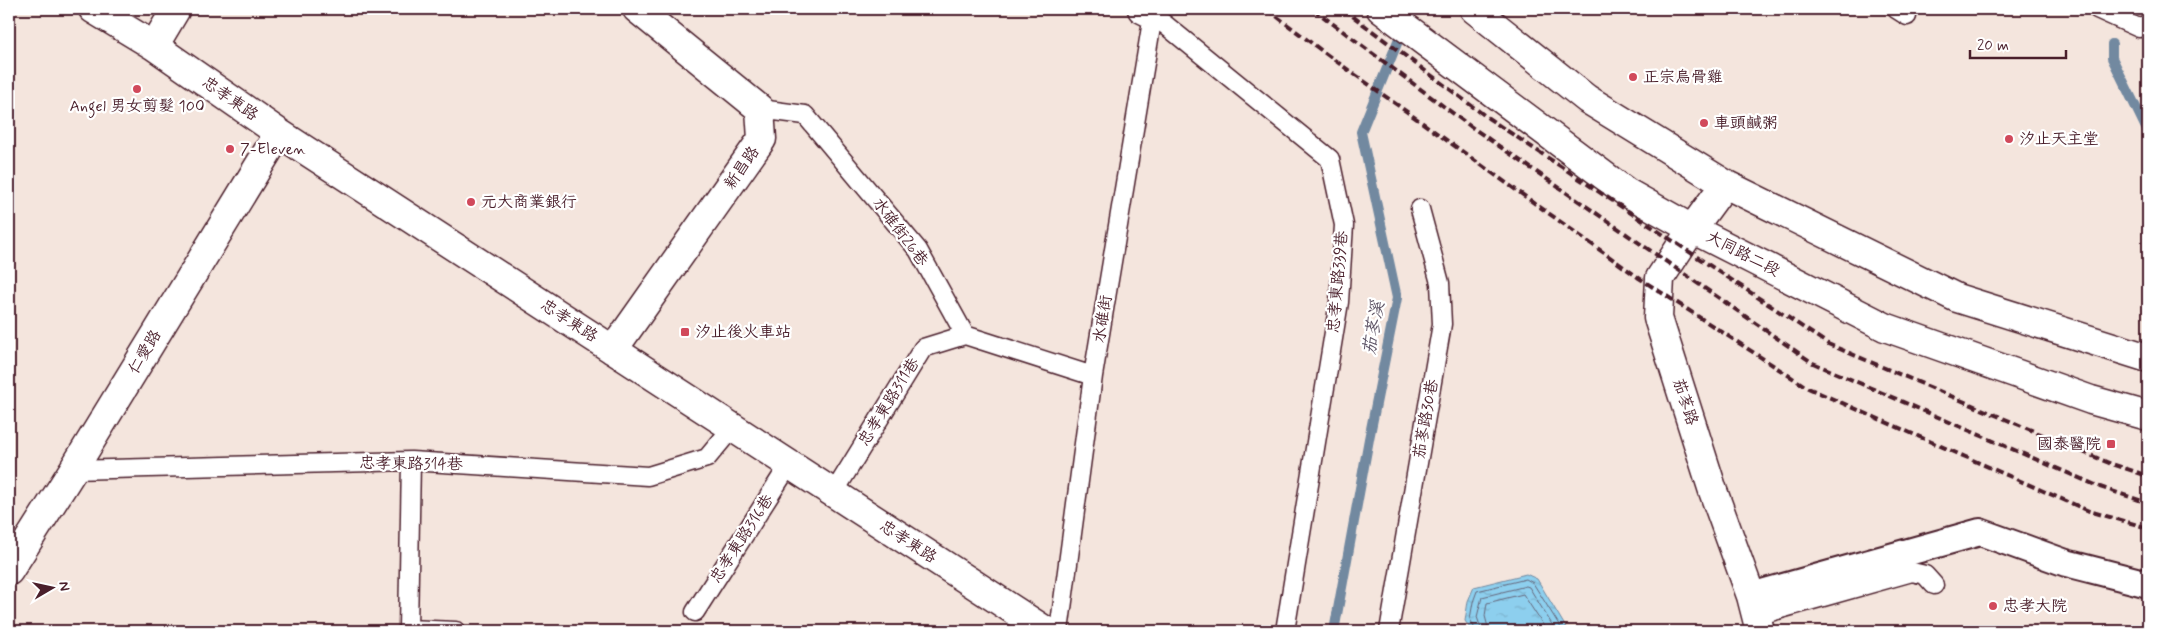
<svg xmlns="http://www.w3.org/2000/svg" width="2157" height="640" font-family="Mynerve,'LXGW WenKai TC',sans-serif">
<style>
.water{fill:url(#water-ripples);stroke:#7289a0}
.lines{fill:none;stroke-linecap:round;stroke-linejoin:round}
.shore{stroke:#656579;stroke-width:1}
.stream{stroke:#7289a0;stroke-width:10}
.service-casing{stroke:#4a1f2b;stroke-width:21}
.pedestrian-casing{stroke:#4a1f2b;stroke-width:30}
.minor-casing{stroke:#4a1f2b;stroke-width:31}
.tertiary-casing{stroke:#4a1f2b;stroke-width:31}
.primary-casing{stroke:#4a1f2b;stroke-width:31}
.service{stroke:#fff;stroke-width:18}
.pedestrian{stroke:#fff;stroke-width:26}
.minor{stroke:#fff;stroke-width:28}
.tertiary{stroke:#fff;stroke-width:28}
.primary{stroke:#fff;stroke-width:28}
.rail{stroke:#4a1f2b;stroke-width:4;stroke-dasharray:8 4;stroke-linecap:butt}
.poi-dot{fill:#d1495b;stroke:#fff;stroke-width:2}
.labels{text-anchor:middle;dominant-baseline:central;stroke-width:4.5;stroke-linejoin:round;paint-order:stroke}
.poi-label{font-size:16px;fill:#4a1f2b;stroke:#fff;text-anchor:start}
.street-label{font-size:16px;fill:#4a1f2b;stroke:#fff}
.water-label{font-size:18px;font-style:italic;fill:#5e5466;stroke:#fff}
</style>
<defs>
<pattern id="water-ripples" width="26" height="14" patternUnits="userSpaceOnUse" patternTransform="scale(1.25)"><rect width="26" height="14" fill="#8dcfee"/><path d="M2 4q2-2 4 0t4 0M15 11q2-2 4 0t4 0" fill="none" stroke="#7bb1cc"/></pattern>
</defs>
<rect width="100%" height="100%" fill="#f4e5dd"/>
<filter id="ink" filterUnits="userSpaceOnUse"><feTurbulence type="fractalNoise" baseFrequency=".02" numOctaves="2"/><feDisplacementMap in="SourceGraphic" scale="10" xChannelSelector="R" yChannelSelector="G"/><feConvolveMatrix kernelMatrix="1 2 1 2 8 2 1 2 1" color-interpolation-filters="sRGB"/></filter>
<g filter="url(#ink)">
<path class="water" d="M 1526,574 L 1537,579 L 1568,631 L 1472,631 L 1465,621 L 1468,601 L 1474,587 Z"/>
<g class="lines">
<path class="shore" d="M 1476,631 L 1470,619 L 1473,602 L 1477,591 L 1526,579 L 1533,583 L 1563,631
M 1482,631 L 1477,617 L 1482,597 L 1526,586 L 1529,587 L 1556,631
M 1489,631 L 1485,616 L 1487,603 L 1523,594 L 1547,631"/>
<path class="stream" d="M 2112,44 L 2112,58 L 2148,132
M 1334,631 L 1369,439 L 1397,298 L 1361,132 L 1411,9"/>
<defs>
<path id="service" d="M 1896,9 L 1907,16
M 2097,9 L 2139,28 L 2148,25
M 1152,14 L 1330,159 L 1344,225 L 1339,302 L 1285,631
M 760,109 L 805,115 L 918,250 L 965,335 L 1093,376
M 411,461 L 408,629 L 456,631
M 73,470 L 411,461 L 648,476 L 707,458 L 732,428
M 833,494 L 923,348 L 965,335
M 695,612 L 789,465
M 1756,616 L 1912,572 L 1925,575 L 1934,585
M 1059,631 L 1093,376 L 1154,9
M 1389,631 L 1442,324 L 1440,283 L 1420,209"/>
<path id="pedestrian" d="M 1751,596 L 1980,532 L 2066,563 L 2148,584"/>
<path id="minor" d="M 93,9 L 154,46 L 279,133 L 1046,631
M 1142,9 L 1152,14
M 154,46 L 176,9
M 613,350 L 762,139 L 760,109 L 637,9
M 9,571 L 73,470 L 279,133"/>
<path id="tertiary" d="M 1725,184 L 1692,229 L 1660,278 L 1658,318 L 1713,491 L 1751,596 L 1760,631"/>
<path id="primary" d="M 1381,9 L 1626,192 L 1692,229 L 1885,327 L 2091,400 L 2148,416
M 1474,9 L 1587,99 L 1725,184 L 1957,298 L 2148,358"/>
</defs>
<use href="#service" class="service-casing"/>
<use href="#pedestrian" class="pedestrian-casing"/>
<use href="#minor" class="minor-casing"/>
<use href="#tertiary" class="tertiary-casing"/>
<use href="#primary" class="primary-casing"/>
<use href="#service" class="service"/>
<use href="#pedestrian" class="pedestrian"/>
<use href="#minor" class="minor"/>
<use href="#tertiary" class="tertiary"/>
<use href="#primary" class="primary"/>
<path class="rail" d="M 1267,9 L 1322,51 L 1639,278 L 1808,388 L 2089,511 L 2148,528
M 1313,9 L 1470,126 L 1813,363 L 2100,487 L 2148,503
M 1343,9 L 1488,118 L 1828,344 L 2109,463 L 2148,476"/>
</g>
</g>
<g class="poi-dot">
<circle cx="1633" cy="77" r="5"/>
<circle cx="137" cy="89" r="5"/>
<circle cx="1704" cy="123" r="5"/>
<circle cx="2009" cy="139" r="5"/>
<circle cx="230" cy="149" r="5"/>
<circle cx="471" cy="202" r="5"/>
<rect x="680" y="327" width="10" height="10" rx="2.5"/>
<rect x="2106" y="439" width="10" height="10" rx="2.5"/>
<circle cx="1993" cy="606" r="5"/>
</g>
<g class="labels">
<g class="poi-label">
<text x="1643" y="77">正宗烏骨雞</text>
<text x="137" y="106" text-anchor="middle">Angel 男女剪髮 100</text>
<text x="1714" y="123">車頭鹹粥</text>
<text x="2019" y="139">汐止天主堂</text>
<text x="240" y="149">7-Eleven</text>
<text x="481" y="202">元大商業銀行</text>
<text x="695" y="332">汐止後火車站</text>
<text x="2101" y="444" text-anchor="end">國泰醫院</text>
<text x="2003" y="606">忠孝大院</text>
</g>
<g class="street-label">
<text transform="translate(230 99) rotate(35)">忠孝東路</text>
<text transform="translate(742 168) rotate(-55)">新昌路</text>
<text transform="translate(900 232) rotate(53)">水碓街26巷</text>
<text transform="translate(1743 254) rotate(27)">大同路二段</text>
<text transform="translate(1338 282) rotate(-85)">忠孝東路339巷</text>
<text transform="translate(1103 319) rotate(-81)">水碓街</text>
<text transform="translate(569 321) rotate(33)">忠孝東路</text>
<text transform="translate(145 352) rotate(-59)">仁愛路</text>
<text transform="translate(889 402) rotate(-58)">忠孝東路311巷</text>
<text transform="translate(1685 402) rotate(72)">茄苳路</text>
<text transform="translate(1426 419) rotate(-80)">茄苳路30巷</text>
<text transform="translate(411 464) rotate(1)">忠孝東路314巷</text>
<text transform="translate(742 539) rotate(-57)">忠孝東路316巷</text>
<text transform="translate(908 542) rotate(33)">忠孝東路</text>
</g>
<g class="water-label">
<text transform="translate(1374 328) rotate(-80)">茄苳溪</text>
</g>
</g>
<rect width="2157" height="640" fill="none" stroke="#fff" stroke-width="30"/>
<rect x="15" y="15" width="2127" height="610" fill="none" stroke="#4a1f2b" stroke-width="2" filter="url(#ink)"/>
<g transform="translate(52 588) rotate(81)" stroke="#ffffff" stroke-width="4" paint-order="stroke">
<path d="M0-4L9 19L0 12L-9 19Z" fill="#4a1f2b"/>
<text y="-8" font-size="14" font-weight="bold" text-anchor="middle" fill="#4a1f2b">N</text>
</g>
<path d="M1970 50v8h96v-8" fill="none" stroke="#4a1f2b" stroke-width="2.5"/>
<text x="1977" y="50" font-size="15" fill="#4a1f2b" stroke="#ffffff" stroke-width="4" paint-order="stroke">20 m</text>
</svg>
